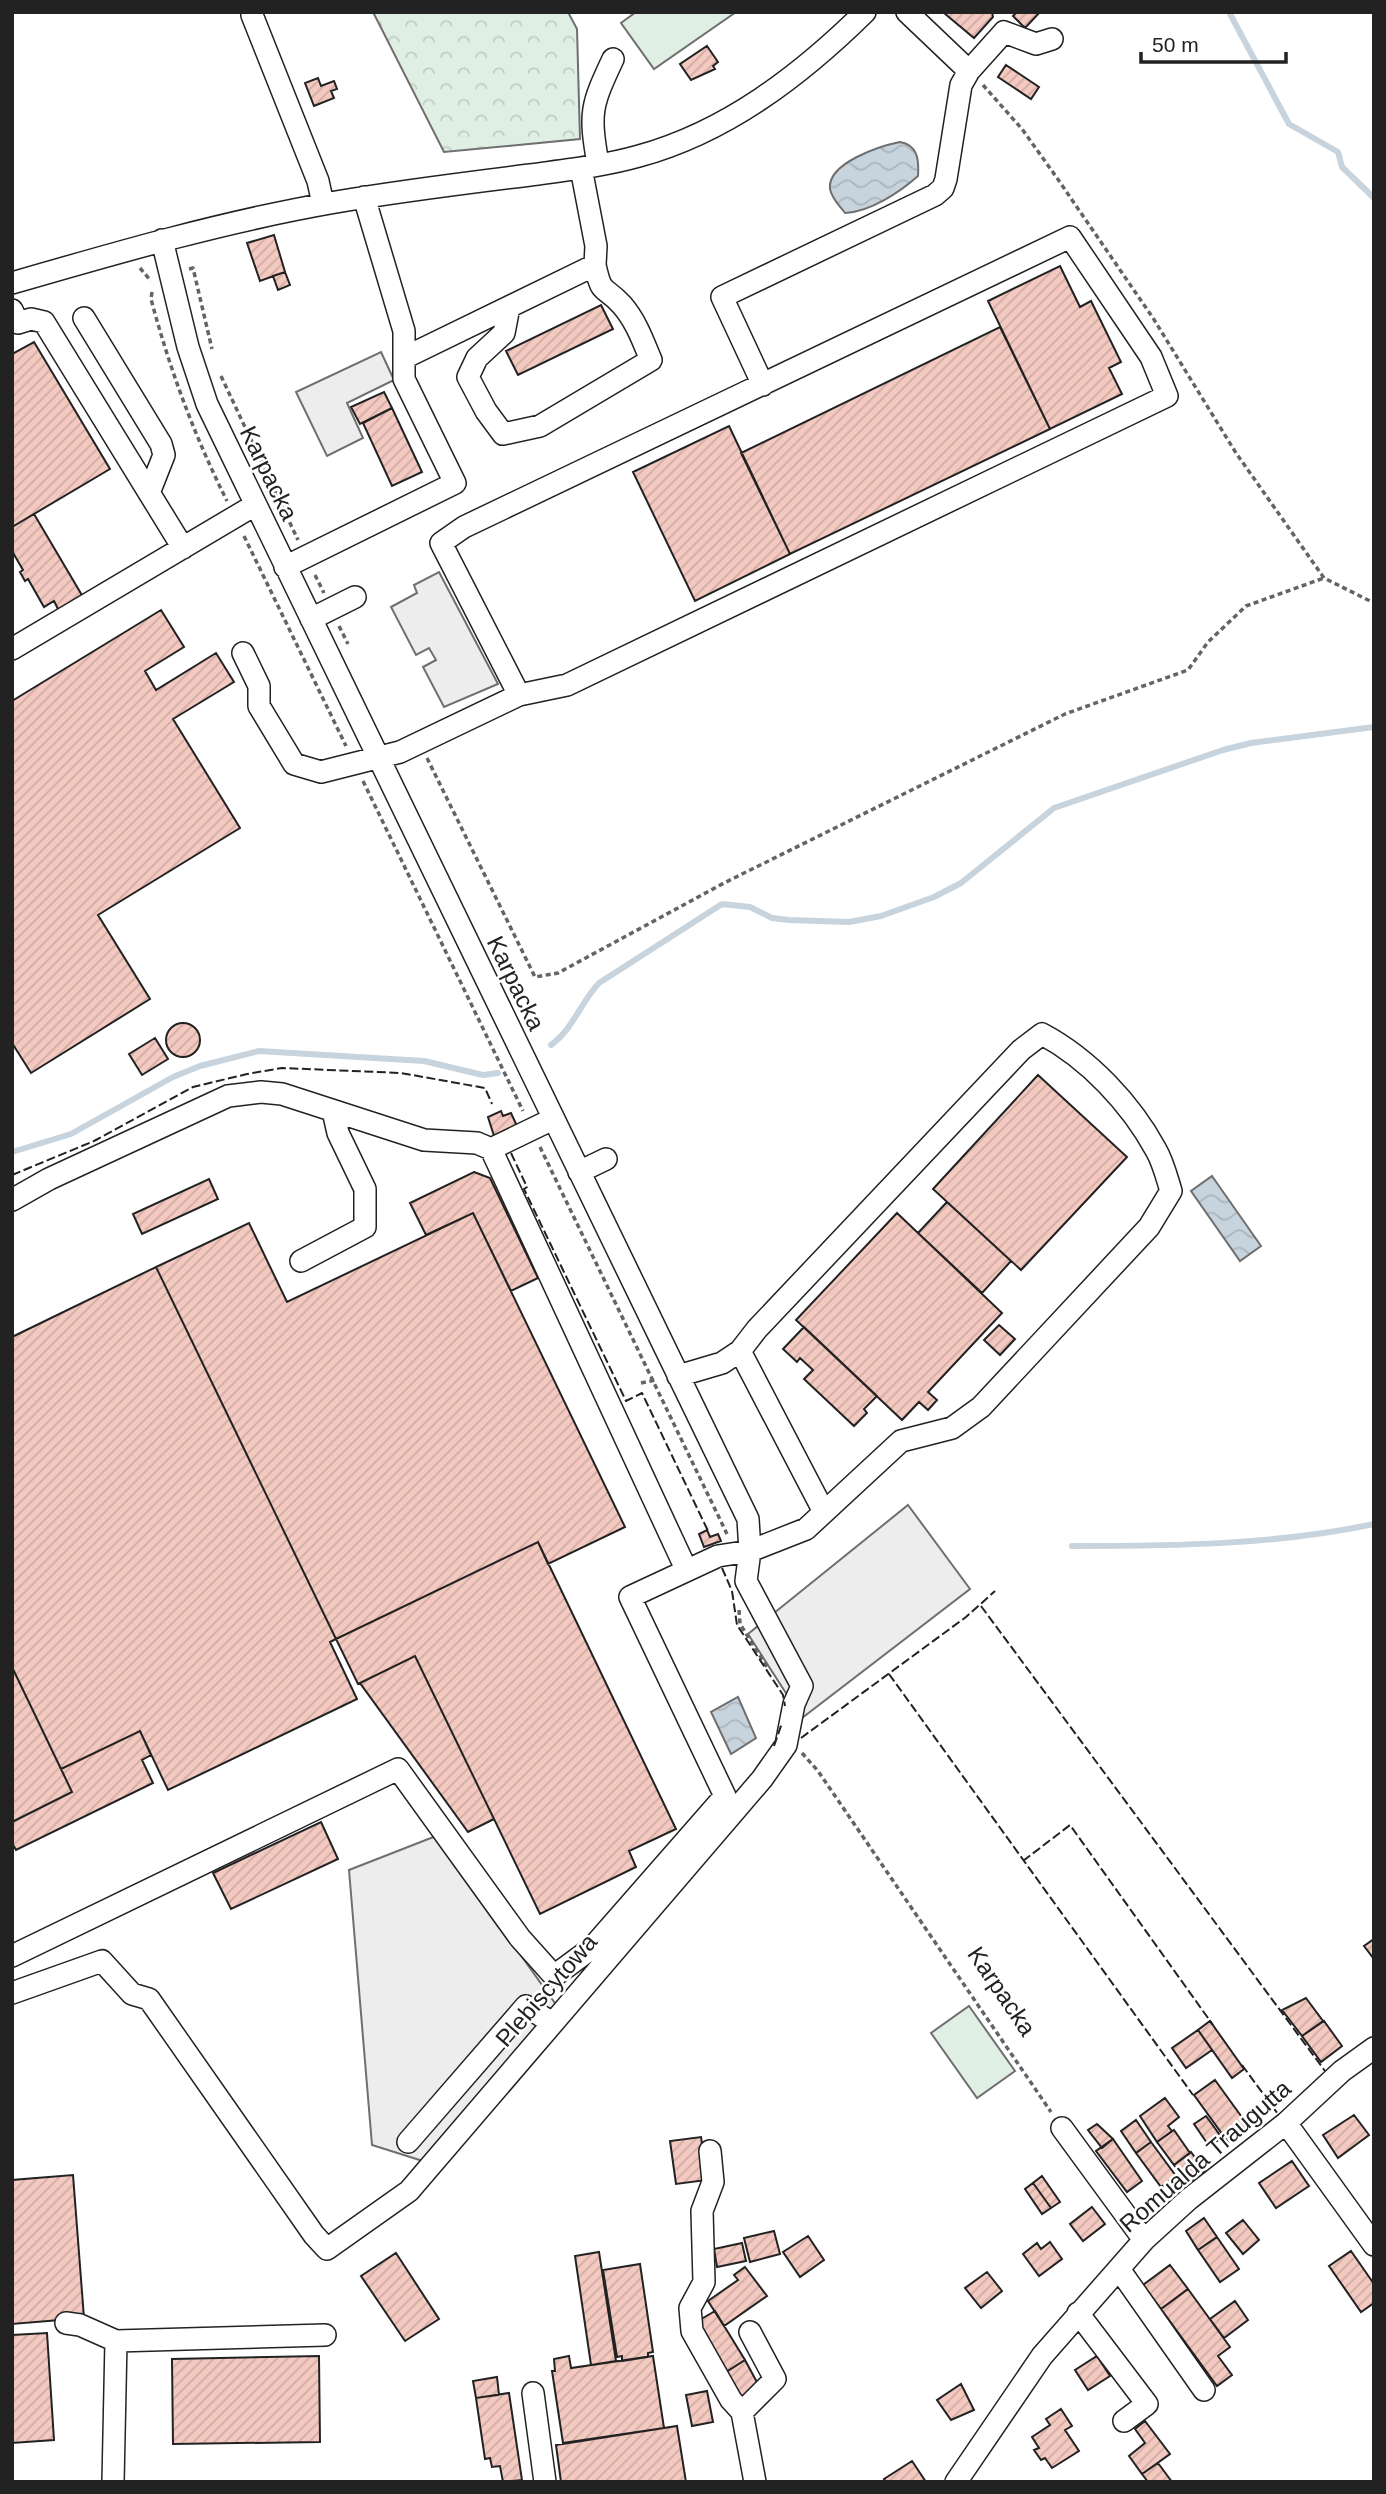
<svg xmlns="http://www.w3.org/2000/svg" width="1386" height="2494" font-family="Arial,sans-serif">
<style>
.forest{fill:url(#forest-crowns);stroke:#6f6f6f;stroke-width:2}
.garden{fill:#e0efe3;stroke:#6f6f6f;stroke-width:2}
.parking{fill:#ededed;stroke:#6f6f6f;stroke-width:2}
.water{fill:url(#water-waves);stroke:#6f6f6f;stroke-width:2}
.lines{fill:none;stroke-linecap:round;stroke-linejoin:round}
.stream{stroke:#c7d3dd;stroke-width:6}
.building{fill:url(#building-hatch);stroke:#222;stroke-width:2}
.minor-casing{stroke:#222;stroke-width:24}
.path{stroke:#646464;stroke-width:3.5;stroke-dasharray:5 3.5;stroke-linecap:butt}
.minor{stroke:#fff;stroke-width:21}
.fence{stroke:#222;stroke-width:2;stroke-dasharray:9 3.5;stroke-linecap:butt}
.labels{text-anchor:middle;dominant-baseline:central;stroke-width:5;stroke-linejoin:round;paint-order:stroke}
.street-label{font-size:24px;fill:#222;stroke:#fff}
</style>
<defs>
<pattern id="forest-crowns" width="20" height="18" patternUnits="userSpaceOnUse" patternTransform="scale(1.75)"><rect width="20" height="18" fill="#e0efe3"/><path d="M2 6a3 3 0 1 1 6 0M12 15a3 3 0 1 1 6 0" fill="none" stroke="#c0cdc2"/></pattern>
<pattern id="water-waves" width="16" height="10" patternUnits="userSpaceOnUse" patternTransform="scale(1.75)"><rect width="16" height="10" fill="#c7d3dd"/><path d="M0 5q4-4 8 0t8 0" fill="none" stroke="#abb5bd"/></pattern>
<pattern id="building-hatch" width="6" height="6" patternUnits="userSpaceOnUse" patternTransform="scale(1.75)"><rect width="6" height="6" fill="#f3c9c0"/><path d="M-1 1l2-2M0 6l6-6M5 7l2-2" fill="none" stroke="#d0aca5"/></pattern>
</defs>
<rect width="100%" height="100%" fill="#fff"/>
<path class="forest" d="M 373,12 L 568,12 L 577,29 L 580,139 L 444,152 Z"/>
<path class="garden" d="M 636,12 L 736,12 L 654,69 L 621,23 Z
M 969,2006 L 1015,2071 L 977,2098 L 931,2033 Z"/>
<path class="parking" d="M 381,352 L 394,380 L 347,403 L 363,438 L 327,456 L 296,392 Z
M 439,572 L 498,684 L 444,707 L 423,667 L 436,660 L 429,648 L 416,655 L 391,607 L 417,593 L 414,585 Z
M 908,1505 L 970,1589 L 802,1718 L 748,1634 Z
M 436,1836 L 557,2006 L 426,2162 L 372,2145 L 349,1870 Z"/>
<path class="water" d="M 900,142 C 918,145 919,160 918,176 C 900,192 870,212 845,213 C 839,205 832,199 830,189 C 827,163 880,146 900,142 Z
M 1212,1176 L 1261,1246 L 1240,1261 L 1191,1191 Z
M 738,1697 L 756,1738 L 731,1754 L 711,1712 Z"/>
<g class="lines">
<path class="stream" d="M 1229,12 L 1289,124 L 1338,152 L 1342,167 L 1374,198
M 551,1045 C 574,1028 580,1003 599,983 L 722,904 L 750,907 L 772,918 L 789,920 L 849,922 L 881,916 L 934,897 L 961,883 L 1054,808 L 1223,750 L 1251,743 L 1374,727
M 12,1152 L 71,1134 L 173,1077 L 200,1066 L 259,1051 L 424,1061 L 483,1075 L 498,1073
M 1072,1546 C 1174,1546 1274,1545 1374,1524"/>
</g>
<path class="building" d="M 992,12 L 993,17 L 974,38 L 944,13 Z
M 1017,12 L 1040,12 L 1025,28 L 1013,16 Z
M 707,46 L 718,62 L 713,66 L 715,69 L 691,80 L 680,64 Z
M 1006,65 L 1039,87 L 1031,99 L 998,77 Z
M 318,78 L 321,86 L 334,81 L 337,89 L 331,91 L 334,98 L 314,106 L 305,83 Z
M 274,235 L 285,272 L 260,281 L 247,243 Z
M 1060,266 L 1080,307 L 1091,301 L 1121,362 L 1109,368 L 1122,394 L 1050,429 L 988,301 Z
M 285,272 L 290,285 L 278,290 L 273,276 Z
M 601,305 L 613,329 L 518,375 L 506,351 Z
M 1000,327 L 1050,429 L 790,554 L 741,453 Z
M 34,342 L 110,469 L 12,527 L 12,354 Z
M 384,392 L 392,408 L 360,424 L 351,407 Z
M 392,408 L 422,472 L 392,486 L 363,423 Z
M 729,426 L 790,554 L 695,601 L 633,472 Z
M 34,514 L 83,597 L 59,611 L 54,601 L 44,607 L 28,579 L 25,581 L 20,572 L 23,570 L 12,551 L 12,527 Z
M 161,610 L 184,647 L 145,671 L 156,690 L 216,653 L 234,682 L 173,719 L 240,828 L 98,915 L 150,999 L 31,1073 L 12,1043 L 12,701 Z
M166 1040a17 17 0 1 1 34 0a17 17 0 1 1-34 0Z
M 155,1038 L 168,1059 L 142,1075 L 129,1054 Z
M 1038,1075 L 1127,1157 L 1021,1270 L 933,1189 Z
M 501,1111 L 503,1116 L 511,1113 L 517,1126 L 494,1136 L 488,1117 Z
M 474,1172 L 490,1178 L 538,1278 L 511,1291 L 473,1213 L 426,1235 L 410,1203 Z
M 209,1179 L 218,1199 L 142,1234 L 133,1214 Z
M 947,1202 L 1011,1261 L 982,1293 L 918,1233 Z
M 473,1213 L 625,1527 L 548,1564 L 538,1542 L 336,1639 L 156,1267 L 249,1223 L 287,1302 Z
M 897,1213 L 1002,1313 L 928,1392 L 937,1400 L 928,1410 L 919,1402 L 902,1420 L 796,1320 Z
M 156,1267 L 336,1639 L 330,1642 L 357,1699 L 168,1790 L 140,1731 L 61,1769 L 12,1667 L 12,1337 Z
M 999,1325 L 1015,1339 L 1000,1355 L 984,1340 Z
M 804,1327 L 877,1396 L 864,1409 L 867,1413 L 854,1426 L 804,1379 L 813,1370 L 800,1358 L 797,1362 L 783,1349 Z
M 707,1530 L 710,1537 L 718,1534 L 721,1541 L 704,1547 L 699,1534 Z
M 538,1542 L 676,1829 L 629,1851 L 636,1867 L 540,1914 L 415,1656 L 358,1684 L 336,1639 Z
M 415,1656 L 494,1819 L 468,1832 L 360,1683 Z
M 12,1667 L 72,1792 L 12,1822 Z
M 140,1731 L 151,1755 L 142,1760 L 153,1783 L 16,1850 L 12,1843 L 12,1822 L 72,1792 L 61,1769 Z
M 321,1822 L 338,1859 L 231,1909 L 213,1873 Z
M 1374,1939 L 1374,1959 L 1364,1946 Z
M 1306,1998 L 1323,2021 L 1302,2036 L 1282,2010 Z
M 1210,2021 L 1244,2069 L 1232,2078 L 1198,2030 Z
M 1324,2021 L 1342,2046 L 1321,2062 L 1302,2036 Z
M 1198,2030 L 1212,2050 L 1186,2068 L 1172,2048 Z
M 1215,2080 L 1249,2127 L 1228,2142 L 1194,2095 Z
M 1165,2098 L 1179,2117 L 1168,2126 L 1172,2131 L 1157,2142 L 1140,2116 Z
M 1354,2115 L 1369,2135 L 1338,2158 L 1323,2135 Z
M 1206,2116 L 1222,2138 L 1209,2146 L 1194,2124 Z
M 1136,2120 L 1151,2142 L 1136,2153 L 1121,2131 Z
M 1097,2124 L 1113,2139 L 1102,2148 L 1088,2130 Z
M 1174,2130 L 1190,2153 L 1174,2165 L 1157,2142 Z
M 701,2137 L 707,2180 L 676,2184 L 670,2141 Z
M 1113,2139 L 1142,2181 L 1127,2192 L 1096,2151 Z
M 1151,2142 L 1176,2176 L 1161,2187 L 1136,2153 Z
M 1191,2152 L 1205,2171 L 1188,2184 L 1174,2165 Z
M 1292,2161 L 1309,2186 L 1276,2208 L 1259,2183 Z
M 73,2175 L 84,2318 L 12,2324 L 12,2180 Z
M 1042,2176 L 1060,2202 L 1051,2208 L 1033,2183 Z
M 1033,2183 L 1051,2208 L 1042,2214 L 1025,2189 Z
M 1092,2207 L 1105,2224 L 1083,2241 L 1070,2224 Z
M 1204,2218 L 1217,2237 L 1198,2250 L 1186,2231 Z
M 1243,2220 L 1259,2240 L 1243,2254 L 1226,2233 Z
M 774,2231 L 780,2254 L 750,2262 L 744,2238 Z
M 808,2236 L 824,2260 L 800,2277 L 783,2252 Z
M 1217,2237 L 1239,2269 L 1220,2282 L 1198,2250 Z
M 1050,2242 L 1062,2259 L 1039,2276 L 1023,2254 L 1037,2243 L 1041,2249 Z
M 742,2243 L 746,2261 L 717,2267 L 714,2249 Z
M 1351,2251 L 1374,2284 L 1374,2303 L 1361,2312 L 1329,2266 Z
M 599,2252 L 616,2361 L 591,2365 L 575,2256 Z
M 396,2253 L 439,2319 L 405,2341 L 361,2276 Z
M 640,2264 L 653,2352 L 648,2353 L 648,2357 L 622,2361 L 622,2356 L 617,2357 L 603,2270 Z
M 1170,2265 L 1188,2289 L 1161,2309 L 1143,2285 Z
M 745,2267 L 767,2296 L 724,2326 L 708,2301 L 738,2280 L 734,2275 Z
M 987,2272 L 1002,2291 L 981,2308 L 965,2288 Z
M 1188,2289 L 1230,2347 L 1218,2356 L 1232,2375 L 1217,2386 L 1161,2309 Z
M 1235,2301 L 1248,2320 L 1224,2338 L 1210,2319 Z
M 715,2311 L 745,2360 L 726,2372 L 696,2322 Z
M 47,2333 L 54,2440 L 12,2443 L 12,2335 Z
M 319,2356 L 320,2442 L 173,2444 L 172,2359 Z
M 569,2356 L 571,2368 L 653,2356 L 664,2428 L 563,2443 L 552,2371 L 555,2371 L 554,2359 Z
M 1097,2356 L 1110,2376 L 1088,2390 L 1075,2370 Z
M 745,2360 L 759,2386 L 741,2397 L 726,2372 Z
M 497,2377 L 499,2395 L 476,2398 L 473,2381 Z
M 961,2384 L 974,2410 L 951,2420 L 937,2400 Z
M 707,2391 L 713,2422 L 692,2426 L 686,2395 Z
M 509,2393 L 522,2480 L 503,2482 L 500,2466 L 492,2467 L 490,2458 L 485,2459 L 476,2398 Z
M 1061,2409 L 1072,2426 L 1065,2430 L 1079,2451 L 1052,2468 L 1045,2458 L 1041,2460 L 1034,2450 L 1039,2448 L 1032,2437 L 1050,2425 L 1046,2419 Z
M 1145,2421 L 1170,2454 L 1142,2474 L 1129,2456 L 1145,2443 L 1135,2429 Z
M 677,2426 L 686,2482 L 561,2482 L 556,2445 Z
M 912,2461 L 926,2482 L 886,2482 L 884,2479 Z
M 1158,2463 L 1172,2482 L 1148,2482 L 1142,2474 Z"/>
<g class="lines">
<defs>
<path id="minor" d="M 907,12 L 969,71
M 252,15 L 318,181 L 323,204
M 598,164 C 589,112 591,106 613,59
M 12,283 C 119,252 226,221 336,202 C 400,191 465,183 530,175 C 566,170 604,166 639,156 C 727,132 801,75 865,12
M 509,307 L 504,333 L 477,358 L 468,377 L 486,411 L 503,434 L 540,426 L 651,360 C 643,341 636,321 622,305 C 603,284 602,297 595,265
M 12,310 L 18,323 L 31,319 L 44,322 L 183,548
M 84,318 L 161,444 L 164,455 L 149,493
M 404,358 L 595,265 L 596,246 L 581,168
M 763,385 L 722,297 L 935,195 L 943,188 L 946,179 L 961,85 L 969,71 L 1004,32 L 1036,44 L 1052,39
M 285,567 L 455,483 L 404,379 L 404,331 L 364,197
M 311,619 L 355,597
M 12,649 L 255,505
M 243,653 L 259,686 L 259,706 L 294,764 L 321,772 L 400,752 L 519,695 L 567,685 L 1167,396 L 1151,357 L 1070,237 L 464,527 L 441,543 L 519,695
M 491,1149 L 686,1569
M 579,1172 L 606,1159
M 12,1200 L 49,1179 L 228,1096 L 261,1092 L 282,1094 L 424,1140 L 477,1143 L 491,1149 L 553,1119
M 301,1261 L 365,1227 L 365,1189 L 338,1133 L 333,1111
M 678,1376 L 722,1363 L 740,1351 L 824,1512
M 12,1956 L 398,1769 L 520,1938 L 554,1976 L 592,1948 L 725,1796 L 630,1597 L 718,1556 L 750,1551 L 806,1529 L 901,1441 L 952,1428 L 981,1407 L 1149,1227 L 1171,1191 C 1167,1178 1163,1162 1156,1150 C 1131,1104 1089,1059 1042,1034 L 1021,1050 L 757,1329 L 740,1351
M 12,1993 L 102,1961 L 132,1994 L 149,1999 L 314,2235 L 327,2249 L 409,2191 L 762,1779 L 786,1745 L 794,1704 L 802,1686 L 746,1581 L 750,1551 L 748,1519 L 207,404 L 188,347 L 162,240
M 1286,2123 L 1374,2245
M 1062,2128 L 1144,2240
M 408,2142 L 526,2006 L 552,2023
M 710,2151 L 713,2182 L 702,2211 L 704,2282 L 690,2308 L 692,2331 L 731,2400 L 742,2412
M 1119,2269 L 1204,2390
M 1078,2313 L 1147,2404 L 1124,2421
M 66,2323 L 80,2325 L 116,2341
M 750,2332 L 775,2379 L 742,2412 L 755,2482
M 533,2393 L 545,2482
M 113,2482 L 116,2341 L 325,2335
M 956,2482 L 1042,2356 L 1144,2240 L 1189,2199 L 1286,2123 L 1342,2071 L 1374,2048"/>
</defs>
<use href="#minor" class="minor-casing"/>
<path class="path" d="M 983,85 L 1022,129 L 1057,178 L 1153,318 L 1236,453 L 1324,578 L 1374,603
M 140,268 L 151,281
M 189,269 L 193,268 L 212,349
M 152,292 L 151,299 C 170,370 194,435 227,501
M 221,376 L 298,540
M 244,536 L 346,746
M 315,575 L 324,593
M 339,626 L 348,644
M 427,758 L 535,977 L 558,973 L 724,883 L 1065,714 L 1188,670 L 1208,642 L 1246,606 L 1324,578
M 363,781 L 523,1111
M 540,1147 L 727,1534
M 641,1383 L 655,1380
M 739,1610 L 740,1624 L 767,1667
M 802,1753 L 818,1771 L 1051,2112"/>
<use href="#minor" class="minor"/>
<path class="fence" d="M 511,1153 L 527,1187 L 524,1189 L 626,1401 L 642,1393 L 709,1533
M 12,1175 L 94,1141 L 193,1087 L 247,1074 L 282,1068 L 401,1073 L 485,1088 L 492,1104
M 722,1568 L 732,1591 L 737,1625 L 783,1695 L 785,1706
M 981,1606 L 1325,2071
M 889,1674 L 1193,2095
M 801,1738 L 966,1617 L 995,1591
M 774,1746 L 782,1723
M 1023,1861 L 1070,1825 L 1213,2025
M 1242,2065 L 1278,2114"/>
</g>
<g class="labels">
<g class="street-label">
<text transform="translate(269 473) rotate(64)">Karpacka</text>
<text transform="translate(516 983) rotate(64)">Karpacka</text>
<text transform="translate(546 1990) rotate(-49)">Plebiscytowa</text>
<text transform="translate(1002 1991) rotate(56)">Karpacka</text>
<text transform="translate(1205 2156) rotate(-41)">Romualda Traugutta</text>
</g>
</g>
<rect width="1386" height="2494" fill="none" stroke="#222222" stroke-width="28"/>
<path d="M1141 52v10h145v-10" fill="none" stroke="#222222" stroke-width="3.5"/>
<text x="1152" y="52" font-size="21" fill="#222222" stroke="#ffffff" stroke-width="5" paint-order="stroke">50 m</text>
</svg>
